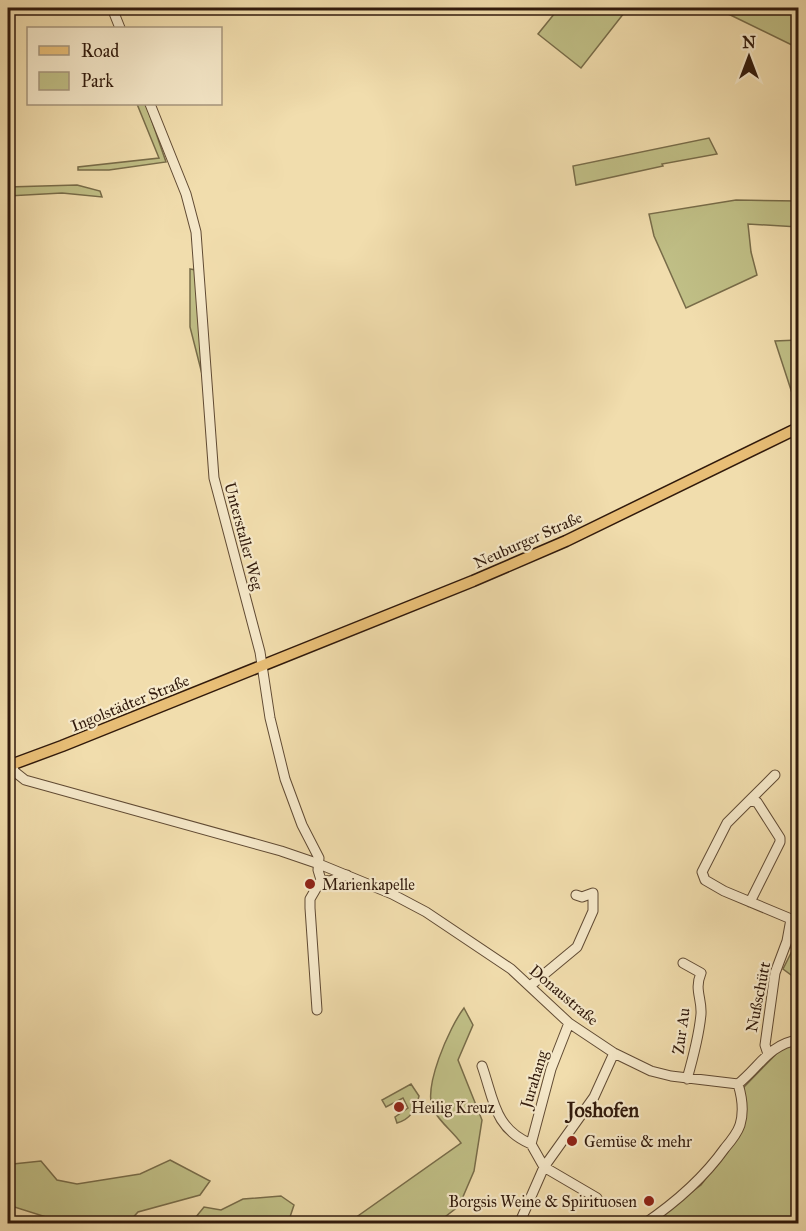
<svg xmlns="http://www.w3.org/2000/svg" width="806" height="1231" font-family="'IM FELL Great Primer',serif">
<style>
.green{fill:#c0bf86;stroke:#786c49;stroke-width:1.5}
.lines{fill:none;stroke-linecap:round;stroke-linejoin:round}
.minor-casing{stroke:#614b34;stroke-width:11}
.major-casing{stroke:#311a0c;stroke-width:13}
.minor{stroke:#f6e9ca;stroke-width:9}
.major{stroke:#e8be76;stroke-width:10}
.poi-dot{fill:#8f2418;stroke:#f6e9ca;stroke-width:2}
.labels{text-anchor:middle;dominant-baseline:central;stroke-width:4.5;stroke-linejoin:round;paint-order:stroke}
.street-label{font-size:16px;fill:#311a0c;stroke:#f6e9ca}
.poi-label{font-size:16px;fill:#311a0c;stroke:#f6e9ca;text-anchor:start}
.quarter-label{font-size:20px;font-weight:bold;fill:#311a0c;stroke:#f6e9ca}
</style>
<rect width="100%" height="100%" fill="#f1ddad"/>
<filter id="stains"><feTurbulence type="fractalNoise" baseFrequency=".00333" numOctaves="4"/><feColorMatrix values="0 0 0 0 .2 0 0 0 0 .09 0 0 0 0 .02 0 0 0 .5 -.17"/></filter>
<radialGradient id="worn" r=".72"><stop offset=".6" stop-color="#630" stop-opacity="0"/><stop offset="1" stop-color="#630" stop-opacity=".3"/></radialGradient>
<path class="green" d="M 559,8 L 628,8 L 581,68 L 538,34 Z
M 716,8 L 786,8 L 798,13 L 798,48 Z
M 137,104 L 146,104 L 166,162 L 109,170 L 78,170 L 78,167 L 159,158 Z
M 709,138 L 717,154 L 662,164 L 663,166 L 576,185 L 573,166 Z
M 77,185 L 100,191 L 102,197 L 62,193 L 8,196 L 8,187 Z
M 736,200 L 798,201 L 798,227 L 748,224 L 751,252 L 757,275 L 686,308 L 654,236 L 649,214 Z
M 190,269 L 196,270 L 202,374 L 190,327 Z
M 798,340 L 798,393 L 793,396 L 775,341 Z
M 798,911 L 798,980 L 783,969 L 793,949 L 788,946 Z
M 464,1008 L 473,1025 L 458,1060 L 482,1120 L 474,1171 L 459,1206 L 437,1223 L 348,1223 L 461,1143 C 453,1132 441,1123 434,1111 C 421,1090 450,1026 464,1008 Z
M 798,1042 L 798,1223 L 647,1224 L 701,1185 L 743,1129 L 744,1087 L 780,1050 Z
M 411,1084 L 419,1096 C 416,1109 411,1119 397,1123 L 395,1117 L 408,1108 L 403,1098 L 386,1107 L 382,1100 Z
M 170,1160 L 210,1181 L 200,1195 L 138,1212 L 128,1223 L 65,1223 L 8,1205 L 8,1171 L 13,1164 L 41,1161 L 57,1180 L 77,1184 L 140,1174 Z
M 281,1196 L 294,1205 L 288,1223 L 191,1223 L 204,1207 L 221,1210 L 243,1199 Z"/>
<g class="lines">
<defs>
<path id="minor" d="M 112,8 L 120,28
M 150,104 L 186,194 L 196,232 L 214,478 L 260,652 L 270,718 L 285,779 L 302,825 L 319,858 L 318,870 L 321,880 L 310,899 L 310,908 L 317,1010
M 11,765 L 15,772 L 25,780 L 281,851 L 319,864 L 392,894 L 426,912 L 511,969 L 569,1023 L 614,1053 L 651,1071 L 671,1076 L 738,1084 C 759,1067 770,1044 798,1040
M 749,801 L 775,775
M 321,880 L 330,881 L 347,875
M 750,902 L 780,842 L 780,838 L 757,802 L 749,801 L 727,823 L 702,872 L 705,880 L 724,891 L 791,919 L 787,941 L 775,973 L 765,1045 L 768,1054
M 683,963 L 701,973 C 694,990 702,998 701,1014 C 699,1036 693,1058 687,1079
M 530,986 L 577,947 L 593,911 L 593,893 L 582,897 L 576,895
M 569,1023 L 551,1069 L 531,1144 L 544,1167 L 597,1198
M 482,1066 C 494,1100 494,1128 531,1144
M 519,1224 L 544,1167 L 594,1097 L 614,1053
M 644,1224 C 675,1203 703,1179 725,1148 C 731,1141 737,1134 740,1125 C 744,1112 742,1097 738,1084"/>
<path id="major" d="M 8,766 L 62,746 L 473,581 L 566,541 L 798,428"/>
</defs>
<use href="#minor" class="minor-casing"/>
<use href="#major" class="major-casing"/>
<use href="#minor" class="minor"/>
<use href="#major" class="major"/>
</g>
<g class="poi-dot">
<circle cx="310" cy="884" r="6"/>
<circle cx="399" cy="1107" r="6"/>
<circle cx="572" cy="1141" r="6"/>
<circle cx="649" cy="1201" r="6"/>
</g>
<g class="labels">
<g class="street-label">
<text transform="translate(244 536) rotate(75)">Unterstaller Weg</text>
<text transform="translate(528 540) rotate(-24)">Neuburger Straße</text>
<text transform="translate(130 703) rotate(-22)">Ingolstädter Straße</text>
<text transform="translate(564 995) rotate(40)">Donaustraße</text>
<text transform="translate(758 997) rotate(-79)">Nußschütt</text>
<text transform="translate(681 1031) rotate(-82)">Zur Au</text>
<text transform="translate(534 1079) rotate(-73)">Jurahang</text>
</g>
<g class="poi-label">
<text x="322" y="884">Marienkapelle</text>
<text x="411" y="1107">Heilig Kreuz</text>
<text x="584" y="1141">Gemüse &amp; mehr</text>
<text x="637" y="1201" text-anchor="end">Borgsis Weine &amp; Spirituosen</text>
</g>
<g class="quarter-label">
<text x="603" y="1110">Joshofen</text>
</g>
</g>
<rect width="806" height="1231" fill="none" stroke="#f1ddad" stroke-width="30"/>
<rect x="9" y="9" width="788" height="1213" fill="none" stroke="#311a0c" stroke-width="3"/>
<rect x="15" y="15" width="776" height="1201" fill="none" stroke="#311a0c" stroke-width="1.5"/>
<rect x="27" y="27" width="195" height="78" fill="#f6e9ca" stroke="#a7967e" stroke-width="1.5"/>
<rect x="39" y="46" width="30" height="9" fill="#e8be76" stroke="#a7967e" stroke-width="1.5"/>
<text x="81" y="57" font-size="18" fill="#311a0c">Road</text>
<rect x="39" y="72" width="30" height="18" fill="#c0bf86" stroke="#a7967e" stroke-width="1.5"/>
<text x="81" y="87" font-size="18" fill="#311a0c">Park</text>
<g transform="translate(749 57)" stroke="#f6e9ca" stroke-width="4.5" paint-order="stroke">
<path d="M0-4.5L10 22L0 15L-10 22Z" fill="#311a0c"/>
<text y="-9" font-size="16" font-weight="bold" text-anchor="middle" fill="#311a0c">N</text>
</g>
<rect width="100%" height="100%" filter="url(#stains)"/>
<rect width="100%" height="100%" fill="url(#worn)"/>
</svg>
